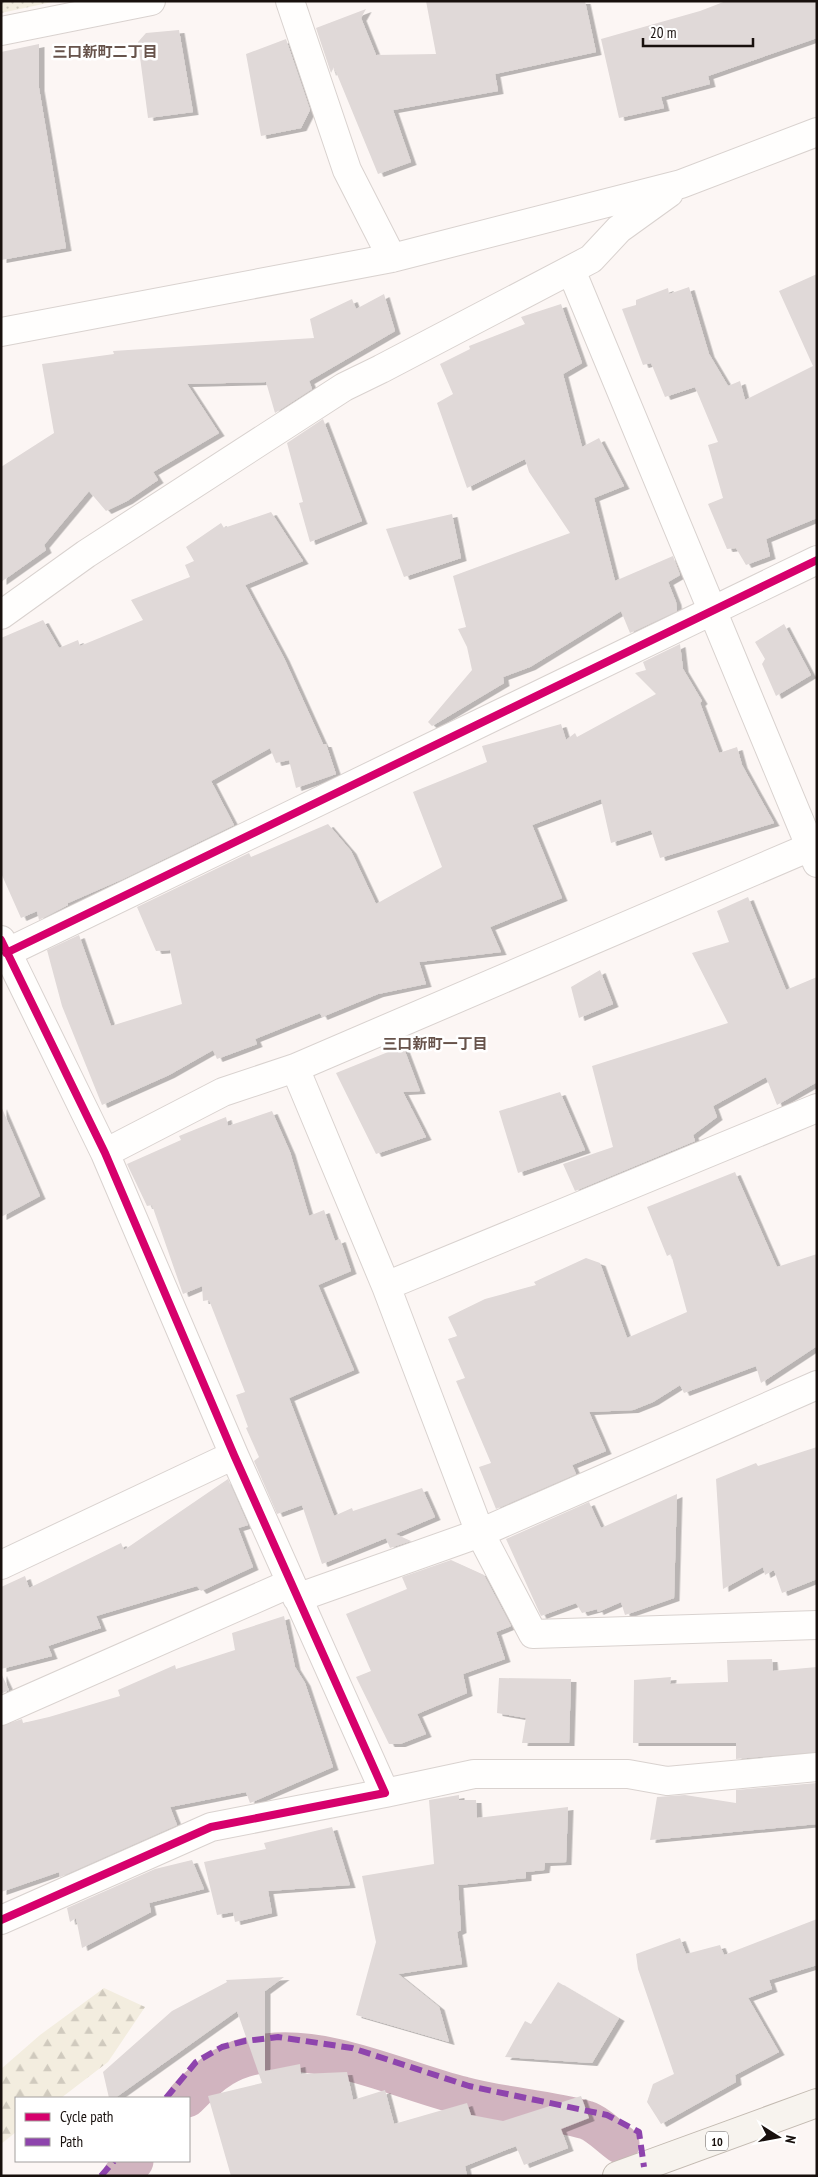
<svg xmlns="http://www.w3.org/2000/svg" width="818" height="2177" font-family="'PT Sans Narrow','Noto Sans JP',sans-serif">
<style>
.forest{fill:url(#forest-firs)}
.park{fill:url(#park-dots)}
.lines{fill:none;stroke-linecap:round;stroke-linejoin:round}
.canal{stroke:#d1b4bf;stroke-width:39}
.building{fill:#e0d9d8;filter:url(#shadow)}
.minor-casing{stroke:#d9d2cf;stroke-width:30}
.major-casing{stroke:#c3bab1;stroke-width:30}
.minor{stroke:#fffefd;stroke-width:28}
.major{stroke:#f7f3ee;stroke-width:28}
.quiet{stroke:#8e44ad;stroke-width:6;stroke-dasharray:12 6;stroke-linecap:butt}
.cycleway-casing{stroke:#fff;stroke-width:11}
.cycleway{stroke:#d6006c;stroke-width:8}
.labels{text-anchor:middle;dominant-baseline:central;stroke-width:5;stroke-linejoin:round;paint-order:stroke}
.shield{fill:#fff;stroke:#5d5856;stroke-width:1}
.shield-label{font-size:12px;font-weight:bold;fill:#18100d}
.neighbourhood-label{font-size:15px;font-weight:bold;fill:#67534b;stroke:#fff}
</style>
<defs>
<pattern id="forest-firs" width="22" height="20" patternUnits="userSpaceOnUse" patternTransform="scale(1.25)"><rect width="22" height="20" fill="#f3eddf"/><path d="M5 1l3.5 6h-7zM16 11l3.5 6h-7z" fill="#d0cabe"/></pattern>
<pattern id="park-dots" width="8" height="8" patternUnits="userSpaceOnUse" patternTransform="scale(1.25)"><rect width="8" height="8" fill="#f3eddf"/><path d="M2 2h.1M6 6h.1" fill="none" stroke="#d0cabe" stroke-width="1.8" stroke-linecap="round"/></pattern>
<filter id="shadow"><feDropShadow dx="5.5" dy="3" stdDeviation="0" flood-color="#0004"/></filter>
</defs>
<rect width="100%" height="100%" fill="#fcf6f4"/>
<path class="forest" d="M 104,1988 L 145,2007 L 108,2062 L 61,2098 L 16,2098 L 16,2132 L 1,2144 L 1,2069 L 40,2035 Z"/>
<path class="park" d="M 1,1 L 57,1 L 1,13 Z"/>
<g class="lines">
<path class="canal" d="M 187,2098 C 212,2072 231,2057 267,2053 C 329,2045 403,2081 463,2096 C 503,2107 546,2109 586,2120 C 598,2124 610,2137 620,2144
M 122,2176 L 134,2161"/>
</g>
<path class="building" d="M 426,1 L 585,1 L 596,52 L 495,74 L 498,91 L 393,110 L 411,162 L 378,174 L 334,67 L 331,73 L 316,28 L 366,9 L 361,18 L 376,55 L 436,54 Z
M 726,1 L 817,1 L 817,38 L 708,76 L 710,84 L 661,97 L 664,108 L 619,118 L 601,39 L 700,11 Z
M 179,30 L 193,112 L 148,118 L 138,42 L 146,33 Z
M 286,39 L 310,110 L 301,128 L 261,136 L 246,54 Z
M 39,44 L 39,88 L 66,248 L 1,260 L 1,52 Z
M 817,274 L 817,518 L 766,539 L 770,556 L 746,565 L 736,548 L 727,549 L 708,504 L 723,498 L 708,445 L 718,442 L 695,387 L 665,397 L 651,363 L 643,365 L 622,309 L 636,305 L 636,300 L 668,288 L 669,294 L 689,287 L 709,354 L 728,386 L 740,381 L 745,400 L 813,366 L 779,291 Z
M 384,294 L 395,331 L 309,381 L 312,389 L 275,413 L 266,382 L 187,384 L 219,433 L 153,472 L 158,480 L 127,501 L 106,511 L 89,491 L 44,545 L 46,550 L 1,582 L 1,467 L 54,433 L 42,364 L 114,354 L 113,351 L 314,338 L 310,319 L 352,299 L 356,309 Z
M 561,304 L 582,363 L 563,374 L 582,447 L 599,438 L 624,486 L 594,498 L 615,581 L 673,556 L 680,575 L 668,582 L 676,602 L 677,611 L 630,633 L 621,611 L 530,667 L 503,677 L 504,683 L 432,726 L 428,722 L 472,670 L 467,647 L 458,629 L 466,627 L 453,576 L 570,533 L 529,472 L 525,459 L 467,488 L 437,403 L 453,394 L 440,364 L 470,349 L 469,346 L 525,324 L 521,317 Z
M 323,419 L 362,521 L 310,542 L 299,503 L 303,502 L 287,443 Z
M 271,512 L 303,561 L 245,585 L 284,658 L 323,744 L 326,744 L 336,774 L 296,788 L 289,760 L 276,763 L 270,748 L 211,781 L 234,825 L 123,879 L 68,903 L 68,905 L 39,920 L 37,911 L 21,918 L 1,873 L 1,638 L 43,620 L 59,648 L 78,640 L 80,646 L 143,620 L 131,600 L 190,577 L 185,565 L 194,561 L 186,547 L 221,523 L 224,528 Z
M 452,514 L 461,558 L 404,577 L 386,529 Z
M 784,624 L 811,675 L 776,696 L 762,664 L 765,659 L 755,642 Z
M 680,644 L 683,669 L 702,701 L 700,703 L 719,753 L 737,747 L 742,765 L 774,823 L 660,858 L 651,830 L 611,843 L 601,799 L 532,825 L 562,898 L 490,927 L 501,952 L 419,962 L 426,984 L 378,994 L 322,1017 L 320,1013 L 255,1039 L 257,1044 L 217,1059 L 213,1050 L 169,1075 L 102,1105 L 62,1006 L 47,950 L 79,935 L 111,1026 L 182,1004 L 170,950 L 156,951 L 137,907 L 249,853 L 251,857 L 328,824 L 351,851 L 376,904 L 442,867 L 413,792 L 487,762 L 482,746 L 561,724 L 566,740 L 575,733 L 577,737 L 656,694 L 635,673 L 646,670 L 643,662 Z
M 748,897 L 786,990 L 817,977 L 817,1082 L 777,1105 L 766,1077 L 713,1106 L 717,1117 L 693,1135 L 695,1141 L 575,1191 L 563,1164 L 613,1147 L 592,1066 L 728,1023 L 692,953 L 729,942 L 717,911 Z
M 600,970 L 613,1004 L 579,1018 L 571,987 Z
M 403,1046 L 420,1091 L 403,1092 L 426,1137 L 376,1154 L 336,1073 Z
M 560,1092 L 585,1150 L 518,1173 L 499,1111 Z
M 1,1106 L 40,1196 L 1,1217 Z
M 272,1111 L 290,1152 L 309,1216 L 324,1210 L 335,1241 L 340,1239 L 351,1271 L 318,1285 L 354,1370 L 289,1398 L 334,1516 L 352,1508 L 353,1511 L 422,1488 L 435,1517 L 395,1534 L 411,1541 L 390,1548 L 386,1538 L 322,1564 L 302,1505 L 277,1514 L 254,1461 L 259,1457 L 246,1428 L 248,1427 L 236,1395 L 245,1392 L 209,1300 L 203,1301 L 202,1286 L 183,1294 L 152,1205 L 147,1206 L 127,1164 L 181,1140 L 179,1136 L 226,1117 L 228,1126 Z
M 735,1172 L 777,1267 L 817,1254 L 817,1346 L 761,1383 L 756,1366 L 684,1393 L 680,1385 L 653,1402 L 633,1410 L 589,1412 L 606,1451 L 572,1465 L 576,1474 L 496,1509 L 479,1467 L 491,1463 L 456,1381 L 465,1378 L 448,1339 L 457,1336 L 448,1317 L 485,1299 L 536,1285 L 534,1282 L 586,1258 L 600,1263 L 627,1338 L 687,1312 L 671,1254 L 667,1256 L 647,1207 Z
M 817,1447 L 817,1579 L 782,1593 L 774,1570 L 765,1575 L 763,1567 L 723,1589 L 716,1479 L 756,1463 L 758,1466 Z
M 228,1479 L 248,1525 L 238,1528 L 253,1567 L 201,1591 L 197,1586 L 96,1616 L 101,1628 L 48,1646 L 52,1656 L 1,1669 L 1,1587 L 25,1576 L 29,1588 L 121,1543 L 124,1550 Z
M 677,1494 L 674,1598 L 625,1615 L 621,1602 L 598,1612 L 597,1609 L 582,1613 L 576,1603 L 541,1616 L 506,1539 L 589,1502 L 601,1528 Z
M 451,1560 L 484,1575 L 511,1626 L 496,1632 L 505,1659 L 463,1674 L 467,1693 L 417,1714 L 426,1734 L 400,1744 L 389,1744 L 356,1677 L 371,1671 L 346,1614 L 407,1589 L 402,1577 Z
M 284,1616 L 295,1667 L 305,1683 L 333,1767 L 250,1803 L 246,1792 L 170,1807 L 177,1825 L 60,1877 L 59,1872 L 1,1892 L 1,1726 L 22,1719 L 23,1723 L 49,1717 L 120,1696 L 118,1690 L 175,1665 L 176,1669 L 235,1650 L 232,1633 Z
M 772,1659 L 773,1671 L 817,1667 L 817,1752 L 736,1759 L 736,1743 L 633,1743 L 634,1680 L 671,1677 L 670,1684 L 728,1682 L 727,1660 Z
M 1,1673 L 9,1690 L 1,1694 Z
M 499,1678 L 571,1679 L 569,1743 L 522,1743 L 526,1718 L 497,1713 Z
M 817,1783 L 817,1824 L 650,1840 L 657,1797 L 685,1795 L 736,1803 L 736,1790 Z
M 459,1795 L 459,1800 L 476,1800 L 477,1818 L 568,1807 L 566,1862 L 545,1863 L 544,1870 L 526,1872 L 526,1878 L 458,1885 L 461,1930 L 457,1932 L 462,1964 L 398,1974 L 439,2007 L 449,2042 L 356,2015 L 376,1942 L 362,1876 L 434,1864 L 429,1800 Z
M 332,1827 L 350,1885 L 268,1891 L 272,1913 L 235,1922 L 233,1912 L 217,1915 L 204,1862 L 266,1849 L 264,1843 Z
M 192,1860 L 204,1889 L 149,1903 L 151,1912 L 82,1948 L 76,1918 L 70,1922 L 67,1908 L 155,1869 Z
M 817,1919 L 817,1965 L 769,1980 L 772,1989 L 748,1998 L 779,2052 L 735,2075 L 736,2082 L 661,2124 L 647,2102 L 653,2084 L 674,2074 L 638,1969 L 636,1954 L 680,1938 L 686,1954 L 720,1945 L 724,1955 Z
M 284,1977 L 265,1991 L 265,2071 L 300,2064 L 301,2074 L 347,2072 L 353,2100 L 385,2090 L 394,2124 L 467,2103 L 471,2115 L 503,2121 L 581,2096 L 589,2118 L 561,2129 L 568,2148 L 524,2165 L 516,2146 L 465,2166 L 467,2176 L 231,2176 L 208,2096 L 262,2083 L 237,2011 L 115,2098 L 109,2098 L 103,2072 L 172,2011 L 227,1982 L 226,1980 Z
M 558,1982 L 619,2018 L 592,2063 L 505,2057 L 525,2021 L 531,2024 Z"/>
<g class="lines">
<defs>
<path id="minor" d="M 290,1 L 347,170 L 392,258
M 1,31 L 151,1
M 571,270 L 817,863
M 1,332 L 392,258 L 681,184 L 817,132
M 1,615 L 86,554 L 344,387 L 381,369 L 591,259 L 619,229 L 669,193
M 1,940 L 105,1153 L 234,1455 L 385,1793 L 211,1827 L 1,1920
M 6,953 L 817,560
M 295,1068 L 386,1286 L 480,1533 L 533,1634 L 817,1625
M 105,1153 L 223,1092 L 295,1068 L 817,844
M 386,1286 L 817,1108
M 1,1565 L 234,1455
M 297,1598 L 480,1533 L 817,1385
M 1,1711 L 291,1583
M 385,1793 L 474,1774 L 628,1774 L 667,1781 L 817,1767"/>
<path id="major" d="M 617,2176 L 817,2103"/>
</defs>
<use href="#minor" class="minor-casing"/>
<use href="#major" class="major-casing"/>
<use href="#minor" class="minor"/>
<use href="#major" class="major"/>
<path class="quiet" d="M 166,2098 L 196,2062 L 222,2047 L 245,2041 L 278,2037 L 352,2048 L 469,2086 L 607,2115 L 639,2132 L 644,2167
M 101,2176 L 114,2161"/>
<defs>
<path id="cycleway" d="M 1,940 L 105,1153 L 234,1455 L 385,1793 L 211,1827 L 1,1920
M 6,953 L 817,560"/>
</defs>
<use href="#cycleway" class="cycleway-casing"/>
<use href="#cycleway" class="cycleway"/>
</g>
<g class="labels">
<rect class="shield" x="706" y="2131.5" width="22" height="19" rx="4"/>
<g class="shield-label">
<text x="717" y="2141">10</text>
</g>
<g class="neighbourhood-label">
<text x="105" y="51">三口新町二丁目</text>
<text x="435" y="1043">三口新町一丁目</text>
</g>
</g>
<rect width="818" height="2177" fill="none" stroke="#18100d" stroke-width="5"/>
<rect x="15" y="2097" width="175" height="65" fill="#ffffff" stroke="#a39f9e"/>
<rect x="25" y="2113" width="25" height="8" fill="#d6006c" stroke="#a39f9e"/>
<text x="60" y="2122" font-size="15" fill="#18100d">Cycle path</text>
<rect x="25" y="2138" width="25" height="8" fill="#8e44ad" stroke="#a39f9e"/>
<text x="60" y="2147" font-size="15" fill="#18100d">Path</text>
<g transform="translate(778 2137) rotate(101)" stroke="#ffffff" stroke-width="4" paint-order="stroke">
<path d="M0-4L9 19L0 12L-9 19Z" fill="#18100d"/>
<text y="-8" font-size="14" font-weight="bold" text-anchor="middle" fill="#18100d">N</text>
</g>
<path d="M643 38v8h110v-8" fill="none" stroke="#18100d" stroke-width="2.5"/>
<text x="650" y="38" font-size="15" fill="#18100d" stroke="#ffffff" stroke-width="4" paint-order="stroke">20 m</text>
</svg>
